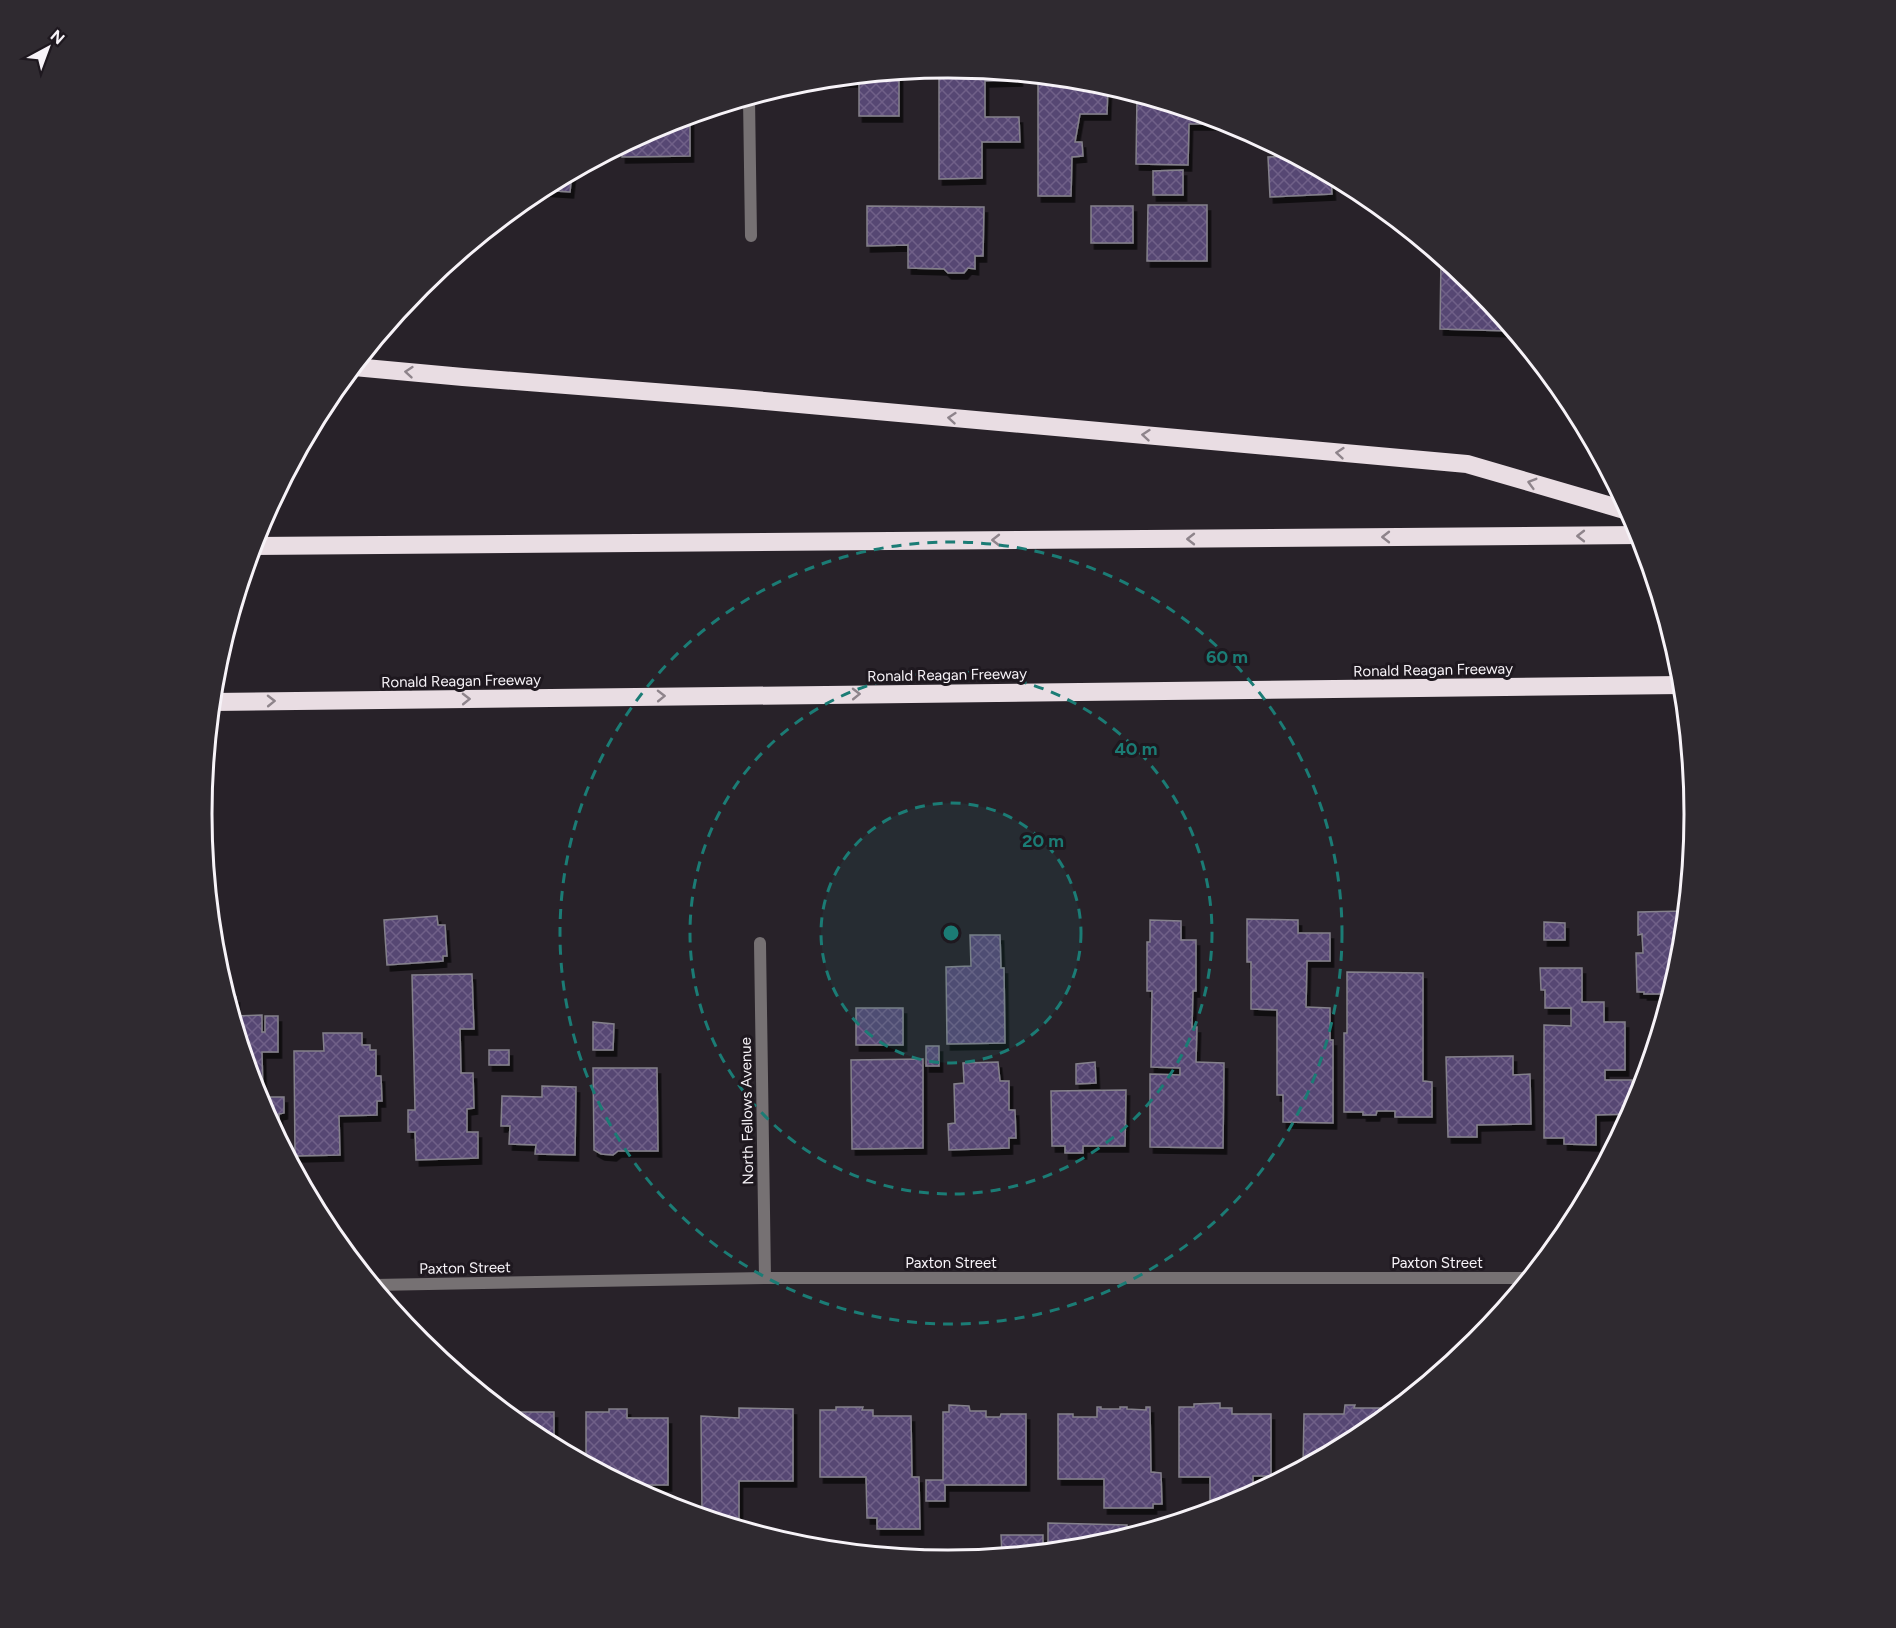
<svg xmlns="http://www.w3.org/2000/svg" width="1896" height="1628" font-family="Figtree,sans-serif">
<style>
.building{fill:url(#building-cross-hatch);stroke:#84818b;stroke-width:1.5;filter:url(#shadow)}
.lines{fill:none;stroke-linecap:round;stroke-linejoin:round}
.minor{stroke:#767173;stroke-width:12}
.tertiary{stroke:#767173;stroke-width:12}
.motorway{stroke:#e9dde3;stroke-width:18}
.oneway{stroke:#8e848b}
.ring{fill:none;stroke:#1b7c75;stroke-width:3;stroke-dasharray:10 8}
.labels{text-anchor:middle;dominant-baseline:central;stroke-width:6;stroke-linejoin:round;paint-order:stroke}
.street-label{font-size:15px;fill:#f7f3f8;stroke:#1e181f}
.rim{fill:none;stroke:#f7f3f8;stroke-width:3}
.centre{fill:#1b7c75;stroke:#1e181f;stroke-width:3}
.ring-label{font-size:18px;text-anchor:middle;font-weight:bold;fill:#1b7c75;stroke:#1e181f;stroke-width:6;stroke-linejoin:round;paint-order:stroke}
</style>
<defs>
<pattern id="building-cross-hatch" width="8" height="8" patternUnits="userSpaceOnUse" patternTransform="scale(1.5)"><rect width="8" height="8" fill="#574673"/><path d="M0 0l8 8M0 8l8-8" fill="none" stroke="#706188"/></pattern>
<filter id="shadow"><feDropShadow dx="3.5" dy="6" stdDeviation="0" flood-color="#0009"/></filter>
</defs>
<rect width="100%" height="100%" fill="#282229"/>
<path class="building" d="M 978,70 L 1019,75 L 1019,80 L 985,81 L 985,117 L 1019,117 L 1020,142 L 982,142 L 982,178 L 939,179 L 939,75 L 978,75 Z
M 899,72 L 899,116 L 859,116 L 859,81 L 839,81 L 839,78 Z
M 1038,76 L 1094,82 L 1108,86 L 1107,114 L 1080,114 L 1075,142 L 1082,142 L 1083,156 L 1072,157 L 1071,196 L 1038,196 Z
M 1137,95 L 1186,110 L 1185,115 L 1189,115 L 1189,111 L 1229,123 L 1229,124 L 1189,124 L 1188,165 L 1136,164 Z
M 690,116 L 690,156 L 622,157 L 622,146 L 663,124 Z
M 1293,156 L 1331,177 L 1332,194 L 1270,197 L 1268,157 Z
M 1183,170 L 1183,195 L 1153,195 L 1153,171 Z
M 572,173 L 570,192 L 539,190 Z
M 1148,205 L 1207,205 L 1207,261 L 1147,261 Z
M 867,206 L 984,207 L 983,256 L 975,256 L 975,269 L 968,268 L 964,273 L 948,273 L 944,269 L 908,268 L 908,245 L 867,246 Z
M 1091,206 L 1133,206 L 1133,243 L 1091,243 Z
M 1441,258 L 1476,286 L 1511,328 L 1511,331 L 1440,329 Z
M 1685,911 L 1680,960 L 1670,994 L 1644,994 L 1644,992 L 1637,992 L 1636,953 L 1643,953 L 1642,934 L 1638,935 L 1638,912 Z
M 437,916 L 438,925 L 445,925 L 447,956 L 443,956 L 443,961 L 387,965 L 384,920 Z
M 1247,919 L 1298,920 L 1298,933 L 1330,933 L 1330,961 L 1307,961 L 1306,1007 L 1330,1008 L 1330,1040 L 1333,1040 L 1333,1123 L 1283,1122 L 1283,1095 L 1277,1095 L 1277,1010 L 1251,1009 L 1251,962 L 1247,962 Z
M 1150,920 L 1181,921 L 1181,940 L 1196,940 L 1196,991 L 1193,991 L 1192,1027 L 1197,1027 L 1196,1062 L 1224,1063 L 1223,1148 L 1150,1147 L 1150,1074 L 1180,1075 L 1180,1068 L 1151,1067 L 1152,991 L 1147,991 L 1147,942 L 1150,942 Z
M 1544,922 L 1565,923 L 1565,940 L 1544,940 Z
M 970,935 L 1000,935 L 1001,968 L 1004,968 L 1005,1043 L 947,1044 L 946,967 L 971,966 Z
M 1540,968 L 1582,968 L 1582,1002 L 1604,1002 L 1604,1022 L 1625,1022 L 1625,1070 L 1605,1070 L 1605,1080 L 1632,1080 L 1632,1110 L 1630,1114 L 1596,1115 L 1596,1145 L 1564,1144 L 1564,1138 L 1544,1138 L 1544,1025 L 1571,1026 L 1571,1008 L 1545,1008 L 1545,990 L 1541,990 Z
M 1347,972 L 1423,973 L 1423,1081 L 1432,1082 L 1432,1117 L 1395,1117 L 1395,1111 L 1377,1111 L 1376,1115 L 1363,1115 L 1363,1112 L 1344,1112 L 1344,1033 L 1347,1033 Z
M 472,974 L 474,1029 L 460,1029 L 461,1073 L 473,1073 L 474,1108 L 467,1109 L 467,1132 L 478,1132 L 478,1158 L 416,1160 L 415,1132 L 408,1132 L 408,1110 L 415,1110 L 412,975 Z
M 227,997 L 236,997 L 236,1016 L 262,1015 L 262,1032 L 265,1032 L 265,1016 L 278,1016 L 278,1052 L 262,1052 L 263,1097 L 284,1097 L 284,1113 L 279,1114 L 279,1139 L 258,1099 Z
M 856,1008 L 903,1008 L 903,1045 L 856,1045 Z
M 593,1022 L 614,1024 L 613,1050 L 593,1050 Z
M 323,1033 L 362,1033 L 362,1045 L 370,1045 L 370,1050 L 376,1050 L 376,1076 L 381,1076 L 382,1101 L 377,1101 L 377,1115 L 339,1116 L 340,1155 L 295,1156 L 294,1051 L 324,1051 Z
M 926,1046 L 939,1046 L 939,1066 L 926,1066 Z
M 489,1050 L 509,1050 L 509,1065 L 489,1065 Z
M 1513,1056 L 1513,1075 L 1530,1074 L 1531,1124 L 1477,1125 L 1477,1137 L 1448,1137 L 1446,1057 Z
M 923,1059 L 923,1148 L 852,1149 L 851,1060 Z
M 998,1062 L 1000,1081 L 1009,1081 L 1009,1110 L 1015,1110 L 1016,1138 L 1009,1138 L 1009,1148 L 949,1150 L 948,1124 L 955,1123 L 954,1084 L 964,1083 L 963,1063 Z
M 1095,1062 L 1096,1083 L 1076,1084 L 1076,1064 Z
M 593,1068 L 657,1068 L 658,1151 L 618,1151 L 613,1155 L 601,1154 L 594,1150 Z
M 542,1086 L 576,1087 L 575,1155 L 535,1154 L 536,1145 L 509,1144 L 510,1126 L 501,1126 L 502,1096 L 542,1097 Z
M 1126,1090 L 1125,1146 L 1083,1146 L 1083,1153 L 1065,1153 L 1065,1146 L 1052,1146 L 1051,1091 Z
M 1220,1403 L 1220,1408 L 1232,1408 L 1232,1414 L 1271,1414 L 1271,1476 L 1253,1476 L 1253,1493 L 1237,1502 L 1210,1502 L 1210,1477 L 1179,1477 L 1179,1407 L 1194,1407 L 1194,1404 Z
M 949,1405 L 969,1406 L 970,1411 L 986,1411 L 986,1417 L 1000,1417 L 1001,1414 L 1026,1414 L 1026,1485 L 945,1485 L 945,1501 L 926,1501 L 926,1480 L 943,1480 L 943,1412 L 949,1412 Z
M 1345,1405 L 1355,1405 L 1354,1408 L 1386,1408 L 1386,1416 L 1362,1435 L 1303,1467 L 1304,1414 L 1344,1414 Z
M 836,1407 L 863,1407 L 862,1410 L 873,1410 L 873,1416 L 911,1416 L 912,1477 L 919,1477 L 920,1529 L 877,1529 L 877,1518 L 867,1518 L 866,1477 L 820,1477 L 820,1410 L 836,1410 Z
M 1097,1407 L 1101,1407 L 1101,1409 L 1120,1409 L 1120,1407 L 1127,1407 L 1127,1409 L 1146,1410 L 1146,1407 L 1150,1407 L 1151,1472 L 1161,1473 L 1162,1504 L 1153,1504 L 1153,1508 L 1104,1508 L 1104,1479 L 1058,1479 L 1058,1414 L 1073,1414 L 1073,1417 L 1097,1417 Z
M 739,1408 L 793,1409 L 793,1481 L 739,1481 L 739,1520 L 714,1519 L 702,1516 L 701,1416 L 739,1418 Z
M 609,1409 L 627,1409 L 627,1418 L 668,1418 L 668,1485 L 627,1485 L 586,1463 L 586,1412 L 609,1412 Z
M 505,1412 L 554,1412 L 554,1446 L 533,1434 Z
M 1048,1523 L 1127,1525 L 1127,1536 L 1093,1546 L 1048,1551 Z
M 1001,1535 L 1043,1535 L 1043,1551 L 1002,1555 Z
M 882,1549 L 923,1549 L 923,1558 L 882,1554 Z"/>
<g class="lines">
<path class="minor" d="M 749,98 L 751,236
M 760,943 L 765,1278"/>
<path class="tertiary" d="M 374,1285 L 765,1278 L 1529,1278"/>
<path class="motorway" d="M 354,367 L 463,377 L 732,398 L 1467,464 L 1628,511
M 253,546 L 1640,535
M 213,702 L 1682,685"/>
</g>
<defs><path id="oneway-chevron" d="M-2-3.5L2.5 0L-2 3.5" fill="none" stroke-width="1.6" stroke-linecap="round" stroke-linejoin="round" transform="scale(1.5)"/></defs>
<g class="oneway">
<use href="#oneway-chevron" transform="translate(409 372) rotate(-175)"/>
<use href="#oneway-chevron" transform="translate(952 418) rotate(-175)"/>
<use href="#oneway-chevron" transform="translate(1146 435) rotate(-175)"/>
<use href="#oneway-chevron" transform="translate(1340 453) rotate(-175)"/>
<use href="#oneway-chevron" transform="translate(1532 483) rotate(-164)"/>
<use href="#oneway-chevron" transform="translate(1581 536) rotate(180)"/>
<use href="#oneway-chevron" transform="translate(1386 537) rotate(180)"/>
<use href="#oneway-chevron" transform="translate(1191 539) rotate(180)"/>
<use href="#oneway-chevron" transform="translate(996 540) rotate(180)"/>
<use href="#oneway-chevron" transform="translate(856 694) rotate(-1)"/>
<use href="#oneway-chevron" transform="translate(661 696) rotate(-1)"/>
<use href="#oneway-chevron" transform="translate(466 699) rotate(-1)"/>
<use href="#oneway-chevron" transform="translate(271 701) rotate(-1)"/>
</g>
<circle cx="951" cy="933" r="130" fill="#1b7c75" fill-opacity=".12"/>
<g class="ring">
<circle cx="951" cy="933" r="130"/>
<circle cx="951" cy="933" r="261"/>
<circle cx="951" cy="933" r="391"/>
</g>
<g class="labels">
<g class="street-label">
<text transform="translate(1433 670) rotate(-1)">Ronald Reagan Freeway</text>
<text transform="translate(947 675) rotate(-1)">Ronald Reagan Freeway</text>
<text transform="translate(461 681) rotate(-1)">Ronald Reagan Freeway</text>
<text transform="translate(747 1111) rotate(-91)">North Fellows Avenue</text>
<text x="951" y="1263">Paxton Street</text>
<text x="1437" y="1263">Paxton Street</text>
<text transform="translate(465 1268) rotate(-1)">Paxton Street</text>
</g>
</g>
<path d="M0 0H1896V1628H0ZM212 814a736 736 0 1 1 1472 0a736 736 0 1 1-1472 0Z" fill="#2f2a30" fill-rule="evenodd"/>
<path class="rim" d="M212 814a736 736 0 1 1 1472 0a736 736 0 1 1-1472 0Z"/>
<circle cx="951" cy="933" r="9" class="centre"/>
<g class="ring-label">
<text x="1227" y="663">60 m</text>
<text x="1136" y="755">40 m</text>
<text x="1043" y="847">20 m</text>
</g>
<g transform="translate(48 48) rotate(41)" stroke="#1e181f" stroke-width="4.5" paint-order="stroke">
<path d="M0-4.5L10 22L0 15L-10 22Z" fill="#f7f3f8"/>
<text y="-9" font-size="16" font-weight="bold" text-anchor="middle" fill="#f7f3f8">N</text>
</g>
</svg>
